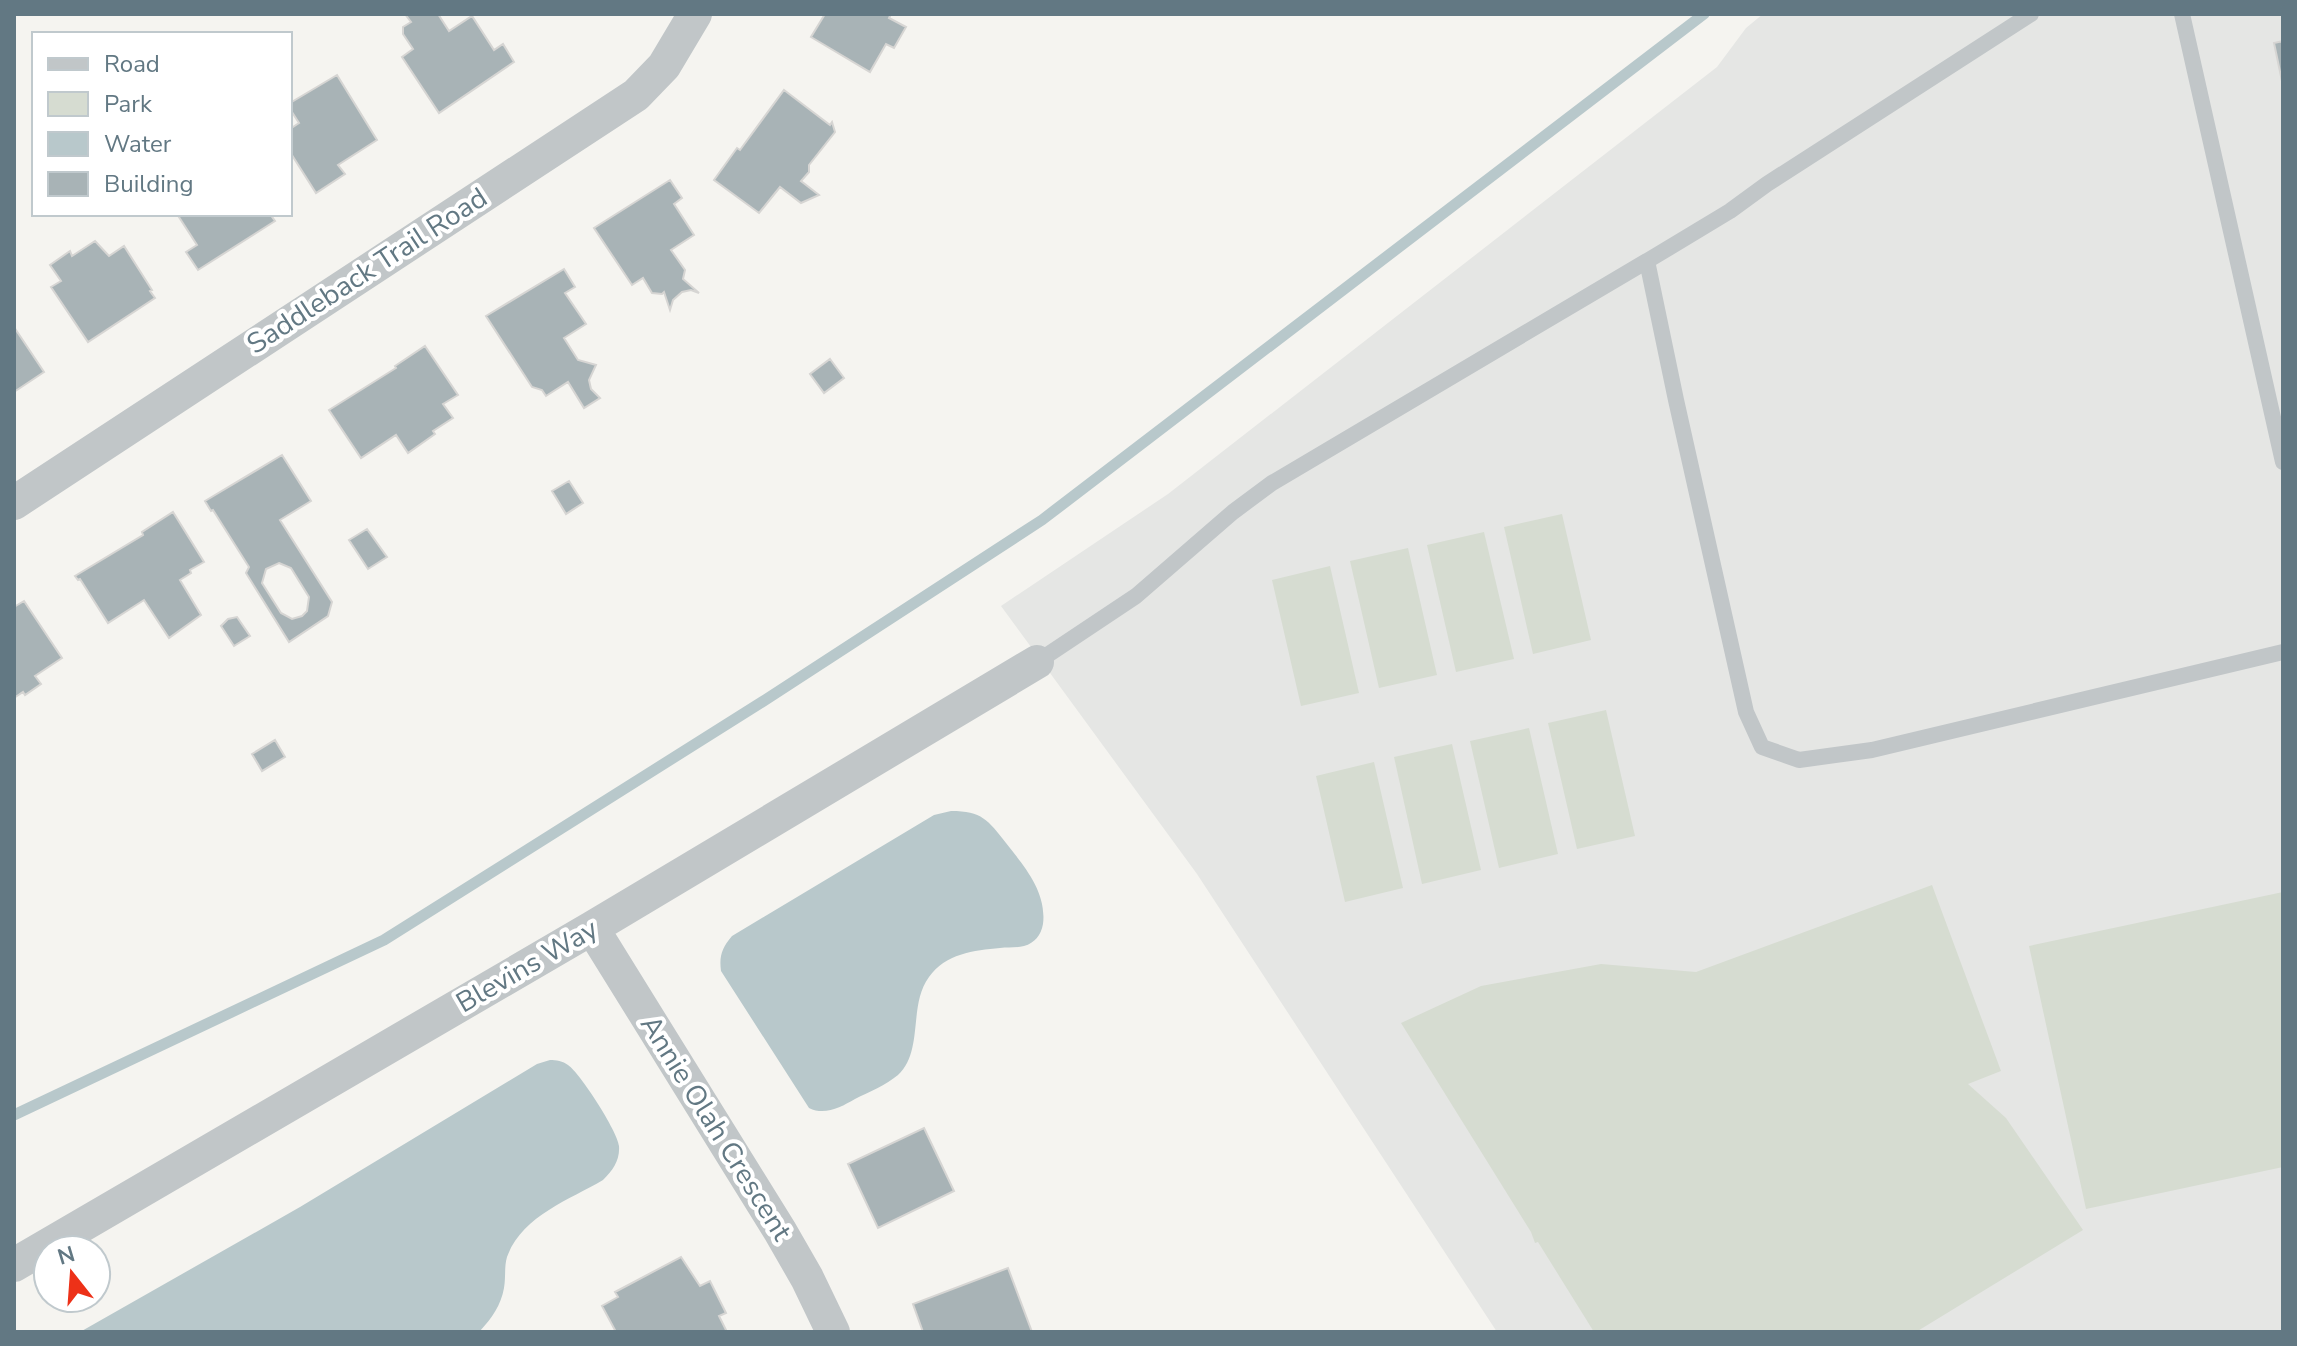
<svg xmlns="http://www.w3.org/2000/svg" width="2297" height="1346" font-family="'Nunito Sans',sans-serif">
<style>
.built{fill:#e5e6e4}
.green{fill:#d6dcd1}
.water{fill:#b8c8cb}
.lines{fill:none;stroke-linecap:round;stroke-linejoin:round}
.stream{stroke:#b8c8cb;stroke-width:11}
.building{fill:#a8b3b6;stroke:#d6d5d3;stroke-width:2;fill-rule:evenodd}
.lane{stroke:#c1c6c8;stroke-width:16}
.street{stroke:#c1c6c8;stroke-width:34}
.labels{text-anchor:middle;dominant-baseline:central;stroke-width:8;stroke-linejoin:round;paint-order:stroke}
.street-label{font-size:28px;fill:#627883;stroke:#fff}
</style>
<rect width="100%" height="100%" fill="#f5f4f0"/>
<path class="built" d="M 1763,14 L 2283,14 L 2283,1332 L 1497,1332 L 1197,874 L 1001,606 L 1168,494 L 1717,67 L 1746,28 Z"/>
<path class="green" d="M 1562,514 L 1591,640 L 1533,654 L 1504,527 Z
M 1484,532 L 1514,659 L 1456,672 L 1427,545 Z
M 1408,548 L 1437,675 L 1379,688 L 1350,561 Z
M 1330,566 L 1359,693 L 1301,706 L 1272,580 Z
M 1606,710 L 1635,836 L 1577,849 L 1548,723 Z
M 1529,728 L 1558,854 L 1499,868 L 1470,741 Z
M 1452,744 L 1481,870 L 1422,884 L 1394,757 Z
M 1374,762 L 1403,888 L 1345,902 L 1316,776 Z
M 1932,885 L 2001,1071 L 1968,1084 L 2006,1118 L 2083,1230 L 1916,1332 L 1594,1332 L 1538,1242 L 1535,1243 L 1531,1232 L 1401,1023 L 1481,986 L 1601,964 L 1696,972 Z
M 2283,892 L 2283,1167 L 2086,1209 L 2029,946 Z"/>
<path class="water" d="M 951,811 C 982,811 988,820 1006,843 C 1024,866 1047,892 1043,924 C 1041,935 1035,943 1024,946 C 1017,948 1008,947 1000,948 C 974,950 945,954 929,977 C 908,1005 924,1051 898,1075 C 886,1085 869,1092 855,1099 C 841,1107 825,1116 809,1108 L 721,971 C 719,956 722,948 732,936 L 934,815 Z
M 550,1060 C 556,1060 563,1061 568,1065 C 580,1073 618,1132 619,1146 C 620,1160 613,1170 603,1180 C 569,1200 522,1216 507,1257 C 504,1267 506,1277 504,1288 C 501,1305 492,1318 480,1331 L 80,1332 L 300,1207 L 537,1064 Z"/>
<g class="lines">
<path class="stream" d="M 14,1115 L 384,940 L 762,702 L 1042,520 L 1704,14"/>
</g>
<path class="building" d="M 405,14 L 438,14 L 449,31 L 472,16 L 494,50 L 503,44 L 514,62 L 439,113 L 402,57 L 413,49 L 403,34 L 403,27 L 411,22 Z
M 825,14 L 891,14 L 889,18 L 906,27 L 894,48 L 886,44 L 870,72 L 811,37 Z
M 2283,41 L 2283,86 L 2274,43 Z
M 337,75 L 377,140 L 338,165 L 345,174 L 316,193 L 290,152 L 290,129 L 299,123 L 290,109 L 290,103 Z
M 784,90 L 830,125 L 832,122 L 835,132 L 809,165 L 809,172 L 801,181 L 819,195 L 801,203 L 780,187 L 759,213 L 714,180 L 737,148 L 740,150 Z
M 670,180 L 682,198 L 674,204 L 694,235 L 671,250 L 685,270 L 683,279 L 699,293 L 691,290 L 682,292 L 673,300 L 670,310 L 664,292 L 662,294 L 652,293 L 643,278 L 632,285 L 594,228 Z
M 177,214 L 270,214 L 275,221 L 198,270 L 186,252 L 197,245 Z
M 95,241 L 109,256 L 124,246 L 152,290 L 150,291 L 155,298 L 88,342 L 51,287 L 61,281 L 50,265 L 70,251 L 72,256 Z
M 564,269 L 575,287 L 565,293 L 586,324 L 564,338 L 578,360 L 596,365 L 589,380 L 591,389 L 600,398 L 584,408 L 568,382 L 546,396 L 542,390 L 532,387 L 486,316 Z
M 14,327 L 44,372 L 14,392 Z
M 425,346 L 458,395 L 443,404 L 453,418 L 433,431 L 435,434 L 408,453 L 396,435 L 361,458 L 329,410 L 396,368 L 395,366 Z
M 830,359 L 844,378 L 824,393 L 810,374 Z
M 282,455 L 311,501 L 280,520 L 332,602 L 328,616 L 289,642 L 246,573 L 249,567 L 213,510 L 211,511 L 205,501 ZM 279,563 L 291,568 L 309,597 L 307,611 L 302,616 L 292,619 L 281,613 L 262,583 L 266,569 Z
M 569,481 L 583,503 L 566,514 L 552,491 Z
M 173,512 L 204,562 L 190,570 L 191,573 L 180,580 L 201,615 L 169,638 L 144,600 L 108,623 L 80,579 L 78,580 L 75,576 L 143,535 L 142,532 Z
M 367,529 L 387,557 L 368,569 L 349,540 Z
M 24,601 L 62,658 L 35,676 L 41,684 L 25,695 L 23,692 L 14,698 L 14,607 Z
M 237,617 L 250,636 L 234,646 L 221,626 L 228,619 Z
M 275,740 L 285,757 L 262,771 L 252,754 Z
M 924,1128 L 954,1191 L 878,1228 L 848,1164 Z
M 681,1257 L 700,1286 L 710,1281 L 726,1313 L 719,1316 L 727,1332 L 616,1332 L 602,1306 L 618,1297 L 615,1292 Z
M 1008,1268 L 1032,1332 L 923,1332 L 913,1304 Z"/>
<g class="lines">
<path class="lane" d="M 2031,14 L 1767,184 L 1730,211 L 1647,261 L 1676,400 L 1746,712 L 1762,747 L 1799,760 L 1872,750 L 2283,652
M 2182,14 L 2283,462
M 1037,662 L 1136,596 L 1233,512 L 1272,483 L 1647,261"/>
<path class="street" d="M 14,503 L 636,95 L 664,66 L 695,14
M 592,928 L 780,1231 L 807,1278 L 833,1332
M 14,1265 L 592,928 L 1037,662"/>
</g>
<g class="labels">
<g class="street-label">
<text transform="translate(367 271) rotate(-33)">Saddleback Trail Road</text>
<text transform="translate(527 966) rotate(-30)">Blevins Way</text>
<text transform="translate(716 1128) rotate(58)">Annie Olah Crescent</text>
</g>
</g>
<rect width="2297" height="1346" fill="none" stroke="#627883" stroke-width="32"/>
<rect x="32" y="32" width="260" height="184" fill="#ffffff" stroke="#c0c9cd" stroke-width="2"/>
<rect x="48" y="58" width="40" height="12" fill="#c1c6c8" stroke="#c0c9cd" stroke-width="2"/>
<text x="104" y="72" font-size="24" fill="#627883">Road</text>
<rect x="48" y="92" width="40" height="24" fill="#d6dcd1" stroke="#c0c9cd" stroke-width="2"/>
<text x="104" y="112" font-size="24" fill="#627883">Park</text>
<rect x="48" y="132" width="40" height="24" fill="#b8c8cb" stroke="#c0c9cd" stroke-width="2"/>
<text x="104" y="152" font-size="24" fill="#627883">Water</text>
<rect x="48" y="172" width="40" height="24" fill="#a8b3b6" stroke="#c0c9cd" stroke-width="2"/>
<text x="104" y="192" font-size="24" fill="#627883">Building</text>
<g transform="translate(72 1274) rotate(343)"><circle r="38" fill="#ffffff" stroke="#c0c9cd" stroke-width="2"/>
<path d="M0-6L14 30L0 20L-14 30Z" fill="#ed3118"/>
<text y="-12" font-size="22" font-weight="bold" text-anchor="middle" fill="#627883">N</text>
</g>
</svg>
